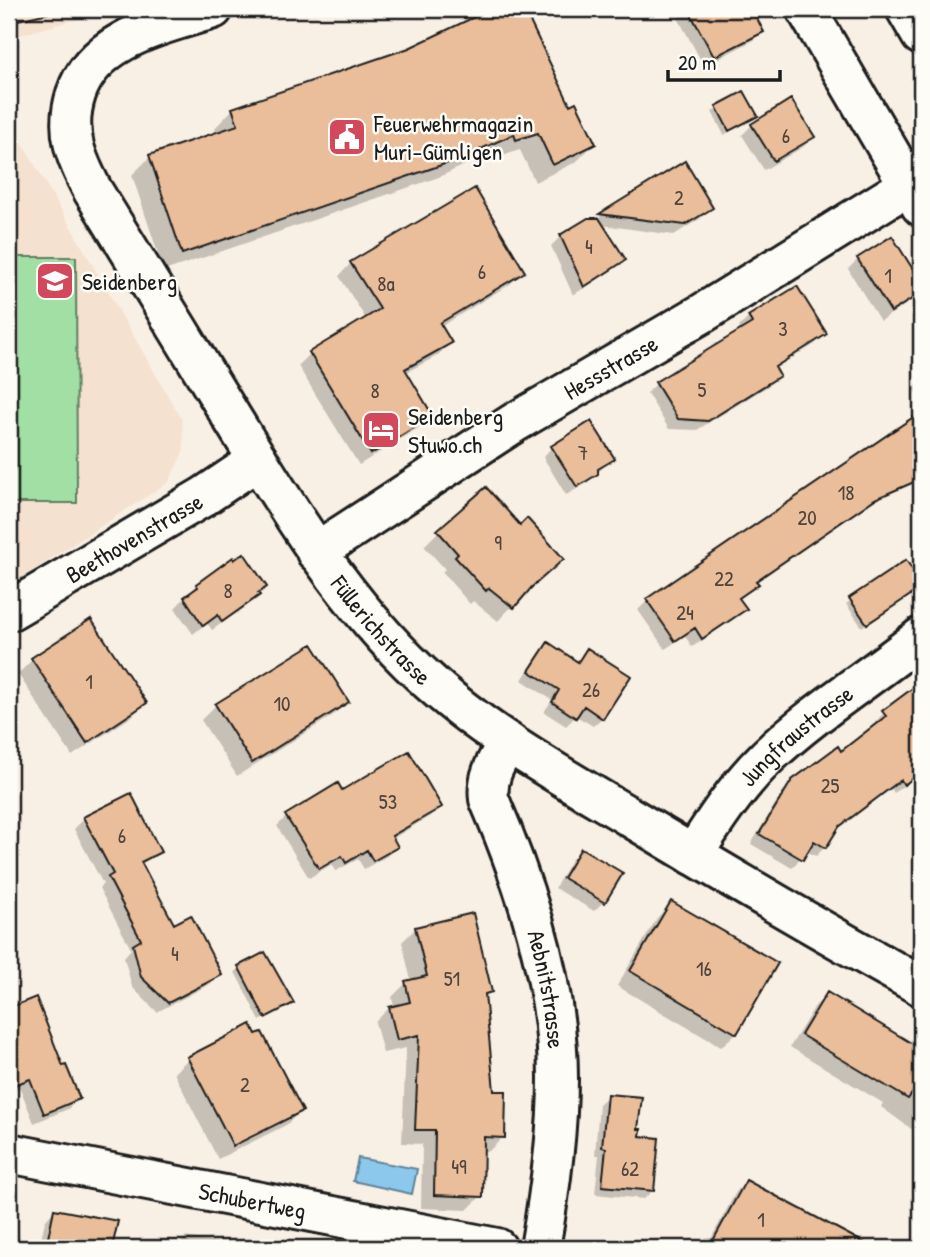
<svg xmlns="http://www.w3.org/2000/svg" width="930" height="1257" font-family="'Patrick Hand',sans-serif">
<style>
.built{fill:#f5e1cf}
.green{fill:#a2dfa5;stroke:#5f7e60;stroke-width:2}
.water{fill:#8cc8ec;stroke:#5f8399;stroke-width:2}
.shadow{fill:#0003}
.building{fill:#ebbe9b;stroke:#1c1c1c;stroke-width:2}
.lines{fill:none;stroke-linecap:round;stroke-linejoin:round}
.minor-casing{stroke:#1c1c1c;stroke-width:44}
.tertiary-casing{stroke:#1c1c1c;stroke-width:44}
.motorway-casing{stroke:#1c1c1c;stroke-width:44}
.minor{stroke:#fdfcf7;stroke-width:38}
.tertiary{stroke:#fdfcf7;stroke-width:38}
.motorway{stroke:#fdfcf7;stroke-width:38}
.tram{stroke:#1c1c1c;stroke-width:2}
.labels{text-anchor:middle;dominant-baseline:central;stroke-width:5;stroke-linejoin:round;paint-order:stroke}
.number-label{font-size:21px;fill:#50443c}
.poi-label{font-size:24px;fill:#1c1c1c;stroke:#fdfcf7;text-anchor:start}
.street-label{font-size:24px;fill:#1c1c1c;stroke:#fdfcf7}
</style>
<rect width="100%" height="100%" fill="#f9f0e5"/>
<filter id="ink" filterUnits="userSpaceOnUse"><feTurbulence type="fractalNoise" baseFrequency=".0143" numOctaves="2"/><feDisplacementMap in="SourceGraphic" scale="14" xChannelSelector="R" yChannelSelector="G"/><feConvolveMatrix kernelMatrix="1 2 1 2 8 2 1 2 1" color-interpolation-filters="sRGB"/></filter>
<g filter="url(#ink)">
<path class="built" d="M 9,9 L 114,9 L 9,38 Z
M 9,142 L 22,142 L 182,420 L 184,450 L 169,482 L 9,586 Z"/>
<path class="green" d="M 9,257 L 76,257 L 77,503 L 9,503 Z"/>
<path class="water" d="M 358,1158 L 417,1169 L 412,1194 L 353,1181 Z"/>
<path class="shadow" d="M 496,9 L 523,9 L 569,107 L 594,144 L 576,162 L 535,182 L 520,150 L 498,157 L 495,151 L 439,177 L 164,271 L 132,175 L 150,157 L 217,134 L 215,128 L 233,109 L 409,49 Z
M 688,9 L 750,9 L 762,31 L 752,41 L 704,66 L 678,18 Z
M 744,93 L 756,115 L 724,135 L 712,112 Z
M 752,125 L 813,137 L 803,147 L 764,170 L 742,135 Z
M 684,163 L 711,208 L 701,218 L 674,235 L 602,225 L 623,259 L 614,269 L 573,295 L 551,246 L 561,236 L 596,219 Z
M 474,191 L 523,271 L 510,284 L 440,327 L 450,343 L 437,356 L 405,373 L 431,415 L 418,428 L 359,465 L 298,366 L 310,354 L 366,319 L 339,276 L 351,263 Z
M 858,259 L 920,293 L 910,302 L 880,321 L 848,269 Z
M 797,289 L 825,334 L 815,344 L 774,369 L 778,376 L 768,386 L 697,430 L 669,429 L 647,393 L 657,383 L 742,331 L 739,327 L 749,317 Z
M 921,381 L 921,400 L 913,389 Z
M 921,415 L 921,468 L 755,583 L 756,584 L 747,593 L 738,600 L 745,609 L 735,618 L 692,647 L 685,636 L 665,649 L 638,610 L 647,601 Z
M 552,447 L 613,458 L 586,484 L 566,495 L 543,457 Z
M 439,531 L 525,592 L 498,621 L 473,601 L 470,604 L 442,572 L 445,569 L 424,546 Z
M 233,560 L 265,586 L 248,605 L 212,630 L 207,623 L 193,634 L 175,608 L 197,585 Z
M 905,562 L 921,586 L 862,627 L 846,604 Z
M 91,622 L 145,703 L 131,717 L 72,756 L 18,674 L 32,660 Z
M 548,645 L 576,663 L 587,650 L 602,718 L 593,726 L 576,716 L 566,726 L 544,712 L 552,700 L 522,680 L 539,653 Z
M 311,646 L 347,702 L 332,716 L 237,776 L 201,720 L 216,705 Z
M 921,684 L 921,772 L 894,793 L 891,788 L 835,830 L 825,847 L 816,856 L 806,851 L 792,868 L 751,844 L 783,791 L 793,781 L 841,753 L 877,725 L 875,722 L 884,713 Z
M 341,792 L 440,807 L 430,816 L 392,839 L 396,846 L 387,856 L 364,869 L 358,859 L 336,871 L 332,864 L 309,878 L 277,826 L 286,817 Z
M 84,819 L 159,851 L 141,865 L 174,926 L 220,975 L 210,984 L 157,1012 L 132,987 L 124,957 L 131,949 L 99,888 L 103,884 L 74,829 Z
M 581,850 L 603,902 L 594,911 L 555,888 L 571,860 Z
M 671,903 L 736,1033 L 721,1047 L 617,986 L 657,918 Z
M 9,916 L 17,936 L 9,945 Z
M 416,928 L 490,992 L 484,998 L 492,1092 L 503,1137 L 489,1151 L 482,1151 L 481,1196 L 467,1210 L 421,1208 L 422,1144 L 402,1143 L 406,1048 L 383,1053 L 375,1022 L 389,1008 L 394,1007 L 392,997 L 406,983 L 411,981 L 402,942 Z
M 239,968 L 292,1003 L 260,1021 L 235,972 Z
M 828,994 L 921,1052 L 921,1136 L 881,1107 L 883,1103 L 790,1047 L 815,1006 Z
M 35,999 L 62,1068 L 78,1099 L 68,1109 L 34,1123 L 20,1088 L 9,1092 L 9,1010 Z
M 188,1059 L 301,1111 L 286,1125 L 218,1159 L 174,1073 Z
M 608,1096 L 636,1130 L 652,1191 L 644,1199 L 595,1194 L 599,1155 L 595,1155 L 599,1104 Z
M 746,1182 L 852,1240 L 849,1248 L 706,1248 L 736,1192 Z
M 54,1211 L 116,1222 L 111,1248 L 39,1248 L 45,1221 Z
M 186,1237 L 247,1248 L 176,1248 Z"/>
<path class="building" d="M 491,9 L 524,9 L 570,105 L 576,102 L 596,144 L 553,165 L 538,133 L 516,140 L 514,134 L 459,159 L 182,254 L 149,155 L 238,125 L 232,108 L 409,48 Z
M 688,9 L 752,9 L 764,32 L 714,57 Z
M 744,91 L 758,116 L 729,131 L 716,106 Z
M 791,99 L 815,137 L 774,161 L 751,124 Z
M 685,161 L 713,208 L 685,225 L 599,214 Z
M 475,188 L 525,272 L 440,323 L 452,343 L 405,369 L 433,416 L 371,454 L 309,352 L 380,309 L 350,262 Z
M 588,218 L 599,218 L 626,260 L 584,287 L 560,235 Z
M 892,236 L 921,282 L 921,293 L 891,312 L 857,258 Z
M 797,286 L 827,334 L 775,367 L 780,376 L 708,421 L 678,419 L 655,382 L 752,323 L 748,316 Z
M 921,412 L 921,479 L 875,499 L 756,581 L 759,584 L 739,598 L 747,609 L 702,639 L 695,628 L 675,641 L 646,599 Z
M 591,421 L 615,459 L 598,469 L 598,474 L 577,487 L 551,446 Z
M 486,487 L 520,525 L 527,518 L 564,559 L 532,587 L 514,608 L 489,588 L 486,591 L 455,557 L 458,554 L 437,530 Z
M 244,553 L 267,587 L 258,593 L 260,595 L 222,622 L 218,615 L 203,626 L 184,597 L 198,587 L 196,584 L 233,557 L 234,560 Z
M 906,560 L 918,578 L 918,590 L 867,624 L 849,598 Z
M 91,619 L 147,703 L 87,743 L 31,658 Z
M 548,642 L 578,662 L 587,648 L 631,676 L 603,719 L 584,706 L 576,718 L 552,702 L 559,690 L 529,671 Z
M 312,644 L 349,702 L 252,763 L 215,704 Z
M 921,682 L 921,772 L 904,785 L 901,780 L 839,827 L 826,848 L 814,841 L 803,860 L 759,834 L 792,780 L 838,746 L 841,751 L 886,716 L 882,711 Z
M 409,751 L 442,807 L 392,836 L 398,847 L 373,861 L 367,850 L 346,863 L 342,856 L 319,869 L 285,815 L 338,783 L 342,790 Z
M 131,793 L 161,852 L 141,862 L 174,924 L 191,915 L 222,975 L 168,1003 L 141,977 L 133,945 L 141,940 L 108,877 L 113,874 L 83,817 Z
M 581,848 L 623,873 L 605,903 L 563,878 Z
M 671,901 L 778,963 L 737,1034 L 630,971 Z
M 473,913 L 492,992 L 485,994 L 494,1091 L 506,1091 L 505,1138 L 484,1137 L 483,1197 L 434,1195 L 435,1130 L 415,1130 L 419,1035 L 397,1040 L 389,1007 L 410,1002 L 405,981 L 427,976 L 415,927 Z
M 265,952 L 294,1003 L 265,1018 L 238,966 Z
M 827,992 L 921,1049 L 921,1081 L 908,1099 L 801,1035 Z
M 36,997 L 63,1066 L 66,1065 L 80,1099 L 44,1114 L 30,1079 L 9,1087 L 9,1008 Z
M 251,1024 L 256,1034 L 262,1032 L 303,1111 L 233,1146 L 187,1057 Z
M 607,1094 L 642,1097 L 638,1129 L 641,1129 L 640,1136 L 659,1138 L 654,1191 L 602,1186 L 606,1148 L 602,1147 Z
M 746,1180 L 874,1248 L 709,1248 Z
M 54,1209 L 118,1221 L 112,1248 L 46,1248 Z"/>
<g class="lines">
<defs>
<g id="minor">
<path d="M 806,9 L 921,206"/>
<path id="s1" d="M 316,552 L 514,423 L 703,313 L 909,185"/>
<path id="s2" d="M 9,611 L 203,497 L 258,460"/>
<path id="s3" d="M 508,742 C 497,761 486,776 489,799 C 526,885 558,984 558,1078 C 558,1136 550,1192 540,1248"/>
<path id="s4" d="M 693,855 C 715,820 738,785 768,756 C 814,712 871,677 921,637"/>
<path id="s5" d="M 9,1153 L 497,1248"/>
</g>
<g id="tertiary">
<path id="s6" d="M 213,9 C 163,25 94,38 76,94 C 64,131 76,159 93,191 C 140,267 186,342 232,418 C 288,509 343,601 421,674 C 482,732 558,774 630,817 C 726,875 823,932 921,986"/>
</g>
<path id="motorway" d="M 906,9 L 921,35"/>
</defs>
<use href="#minor" class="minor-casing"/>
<use href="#tertiary" class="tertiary-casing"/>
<use href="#motorway" class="motorway-casing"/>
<use href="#minor" class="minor"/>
<use href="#tertiary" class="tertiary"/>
<use href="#motorway" class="motorway"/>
<path class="tram" d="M 9,22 L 66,9"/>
</g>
</g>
<defs>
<symbol id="civic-square" viewBox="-11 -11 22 22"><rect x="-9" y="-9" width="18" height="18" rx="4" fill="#d1495b" stroke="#fdfcf7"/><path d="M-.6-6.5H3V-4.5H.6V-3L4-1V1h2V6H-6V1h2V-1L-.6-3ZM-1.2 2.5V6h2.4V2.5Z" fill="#fff"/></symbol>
<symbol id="school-square" viewBox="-11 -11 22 22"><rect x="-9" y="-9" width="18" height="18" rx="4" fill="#d1495b" stroke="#fdfcf7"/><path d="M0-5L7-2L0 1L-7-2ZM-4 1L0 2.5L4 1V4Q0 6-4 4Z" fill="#fff"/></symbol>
<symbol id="hotel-square" viewBox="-11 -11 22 22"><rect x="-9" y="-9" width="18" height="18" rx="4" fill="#d1495b" stroke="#fdfcf7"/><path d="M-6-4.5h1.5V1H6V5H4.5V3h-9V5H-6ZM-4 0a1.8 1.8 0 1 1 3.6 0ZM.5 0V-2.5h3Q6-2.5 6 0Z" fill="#fff"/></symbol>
</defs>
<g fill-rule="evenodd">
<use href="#civic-square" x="325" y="115" width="44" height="44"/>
<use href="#school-square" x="33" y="259" width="44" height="44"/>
<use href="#hotel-square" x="359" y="408" width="44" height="44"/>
</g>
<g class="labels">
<g class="number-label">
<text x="786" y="135">6</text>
<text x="679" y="197">2</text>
<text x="589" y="246">4</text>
<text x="482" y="271">6</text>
<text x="888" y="275">1</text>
<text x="386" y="283">8a</text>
<text x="783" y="328">3</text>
<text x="702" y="389">5</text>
<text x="375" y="390">8</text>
<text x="583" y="452">7</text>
<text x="846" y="492">18</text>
<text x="807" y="517">20</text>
<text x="498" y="542">9</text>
<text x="724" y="578">22</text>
<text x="228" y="590">8</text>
<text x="685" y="612">24</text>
<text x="89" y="681">1</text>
<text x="591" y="689">26</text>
<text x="282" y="703">10</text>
<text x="830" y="785">25</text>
<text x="388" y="801">53</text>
<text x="122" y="835">6</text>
<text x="175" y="953">4</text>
<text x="704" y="968">16</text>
<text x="452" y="978">51</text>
<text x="245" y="1084">2</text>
<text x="459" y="1166">49</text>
<text x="630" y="1168">62</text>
<text x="761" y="1219">1</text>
</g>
<g class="poi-label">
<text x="374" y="123">Feuerwehrmagazin<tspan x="374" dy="28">Muri-Gümligen</tspan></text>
<text x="82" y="281">Seidenberg</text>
<text x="408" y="416">Seidenberg<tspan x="408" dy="28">Stuwo.ch</tspan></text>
</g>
<g class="street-label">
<text stroke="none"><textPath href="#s1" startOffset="348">Hessstrasse</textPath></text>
<text stroke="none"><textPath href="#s2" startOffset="145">Beethovenstrasse</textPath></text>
<text stroke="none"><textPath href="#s6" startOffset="796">Füllerichstrasse</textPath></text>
<text stroke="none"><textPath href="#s4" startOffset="159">Jungfraustrasse</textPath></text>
<text stroke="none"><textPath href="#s3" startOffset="261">Aebnitstrasse</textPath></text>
<text stroke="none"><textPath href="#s5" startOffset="248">Schubertweg</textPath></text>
</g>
</g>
<rect width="930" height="1257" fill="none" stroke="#fdfcf7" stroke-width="35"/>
<rect x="18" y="18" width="895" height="1222" fill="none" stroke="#1c1c1c" stroke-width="2.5" filter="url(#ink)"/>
<path d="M668 70v10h112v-10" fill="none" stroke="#1c1c1c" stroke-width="3.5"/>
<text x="678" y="70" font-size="21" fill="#1c1c1c" stroke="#fdfcf7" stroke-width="5" paint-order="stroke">20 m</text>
</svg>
